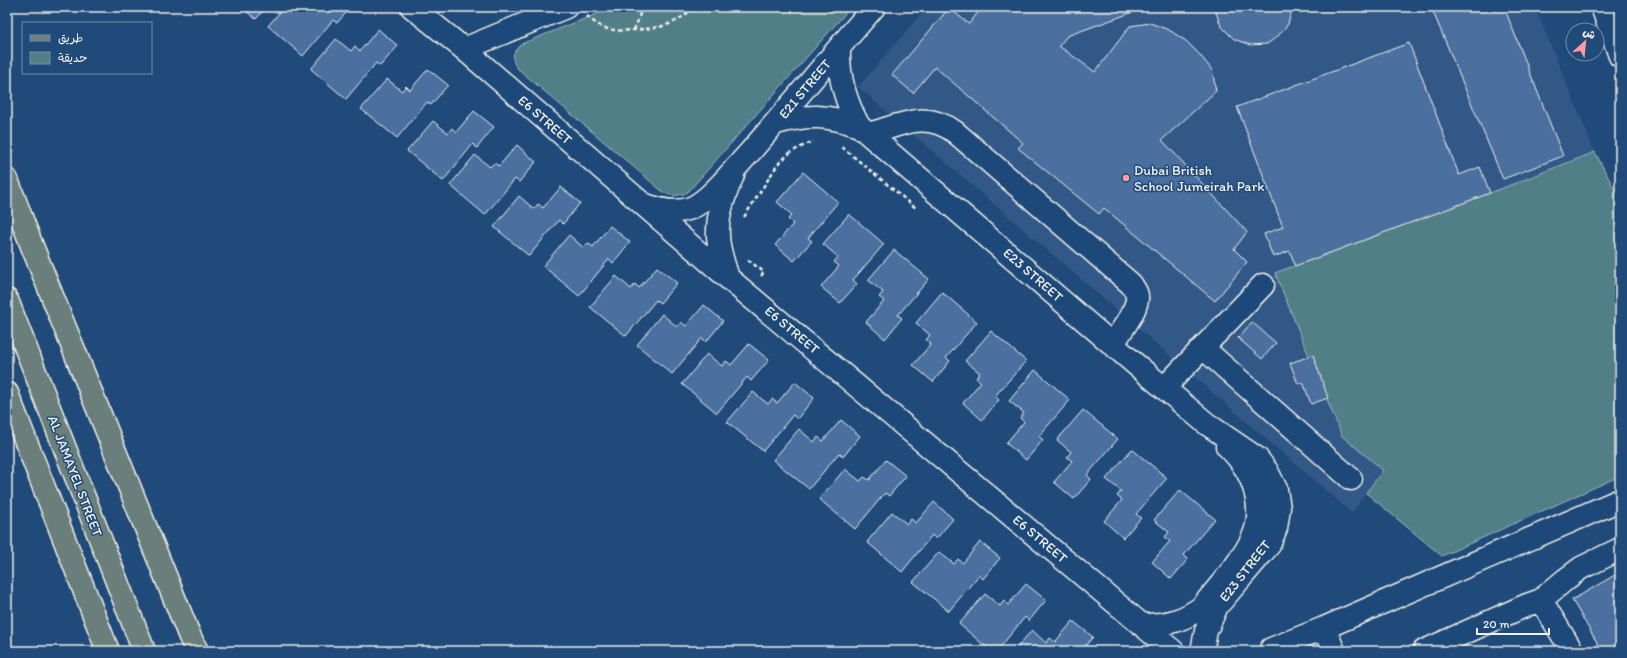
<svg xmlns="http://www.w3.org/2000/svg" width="1627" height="658" font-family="Itim,'Playpen Sans Arabic',sans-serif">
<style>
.built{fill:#305887}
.green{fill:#517f88;stroke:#a2b8b8}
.building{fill:#4b709f;stroke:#f4f1e8}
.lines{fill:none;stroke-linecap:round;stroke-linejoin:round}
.minor-casing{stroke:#f4f1e8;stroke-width:25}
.major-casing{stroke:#f4f1e8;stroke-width:25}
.path{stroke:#f4f1e8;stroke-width:2.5;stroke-dasharray:4 3;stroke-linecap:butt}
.minor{stroke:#1f4a7a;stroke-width:22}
.major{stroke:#6b7f7c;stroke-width:22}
.poi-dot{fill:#ff9aa2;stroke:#1f4a7a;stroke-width:1.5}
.labels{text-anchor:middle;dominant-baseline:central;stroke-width:3;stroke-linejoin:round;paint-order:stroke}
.street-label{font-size:14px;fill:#f4f1e8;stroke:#1f4a7a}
.poi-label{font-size:14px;fill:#f4f1e8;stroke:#1f4a7a;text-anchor:start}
</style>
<rect width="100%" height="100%" fill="#1f4a7a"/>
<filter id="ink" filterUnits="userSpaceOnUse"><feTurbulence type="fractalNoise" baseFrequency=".025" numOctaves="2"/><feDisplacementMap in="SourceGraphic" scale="8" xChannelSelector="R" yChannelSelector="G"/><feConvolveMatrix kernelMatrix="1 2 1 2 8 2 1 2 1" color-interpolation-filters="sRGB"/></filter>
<g filter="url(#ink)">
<path class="built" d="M 927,7 L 1535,7 L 1595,152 L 1620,200 L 1620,476 L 1442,556 L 1366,493 L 1352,513 L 858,87 Z"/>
<path class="green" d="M 614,7 L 851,7 L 688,192 C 679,196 672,197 663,192 L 517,68 C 510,58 513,52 521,44 Z
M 1595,152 L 1620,200 L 1620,476 L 1442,556 L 1366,493 L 1383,470 L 1342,436 L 1275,273 L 1490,193 Z"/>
<path class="building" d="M 241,7 L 266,7 L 256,19 Z
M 284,7 L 308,8 L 351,7 L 337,23 L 333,20 L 303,56 L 268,26 Z
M 982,7 L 1147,7 L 1067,36 L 1059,46 L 1095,72 L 1130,26 L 1150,23 L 1169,30 L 1186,41 L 1200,55 L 1212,70 L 1216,91 L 1162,140 L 1247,232 L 1234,249 L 1247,262 L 1215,301 L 1104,208 L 1099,214 L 1018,148 L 1023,143 L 935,67 L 913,93 L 892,75 L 949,8 L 969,24 Z
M 1214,7 L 1291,7 L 1292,9 L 1288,24 L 1278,36 L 1267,44 L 1250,45 L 1234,39 L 1221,26 Z
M 1431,7 L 1504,7 L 1563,156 L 1503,179 Z
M 378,29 L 398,46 L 380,66 L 376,63 L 346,99 L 311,69 L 336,39 L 351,51 L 355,46 L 360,51 Z
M 1409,43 L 1459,175 L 1480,167 L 1490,193 L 1295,266 L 1290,251 L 1273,257 L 1264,234 L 1283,227 L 1237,107 Z
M 428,69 L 448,85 L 431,105 L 427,102 L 397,138 L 361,109 L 387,79 L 402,91 L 406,86 L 410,90 Z
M 474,111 L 494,127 L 477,148 L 473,144 L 443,181 L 407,151 L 433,121 L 448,133 L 452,128 L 456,132 Z
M 517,145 L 536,162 L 519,182 L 515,179 L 485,215 L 450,185 L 475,155 L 490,167 L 494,163 L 499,166 Z
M 803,172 L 838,202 L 808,238 L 812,241 L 794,261 L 775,245 L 793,224 L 788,219 L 792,215 L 777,202 Z
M 561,187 L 580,203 L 563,224 L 559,220 L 529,256 L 494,227 L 519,196 L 534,209 L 538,204 L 543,208 Z
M 849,214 L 884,244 L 853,280 L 857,284 L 840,303 L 821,287 L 839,266 L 834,262 L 838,257 L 823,244 Z
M 610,226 L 630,242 L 613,263 L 609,259 L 579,296 L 543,266 L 569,235 L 584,248 L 588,243 L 593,247 Z
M 894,250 L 929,279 L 898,315 L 902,318 L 885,339 L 866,322 L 884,301 L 879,297 L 883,292 L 868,280 Z
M 657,267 L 677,283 L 660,303 L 656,300 L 626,336 L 590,307 L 616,276 L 631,289 L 635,284 L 639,288 Z
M 942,292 L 977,322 L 946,358 L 950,361 L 933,382 L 913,365 L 931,344 L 926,340 L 930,335 L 916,323 Z
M 704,305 L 723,321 L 706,342 L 702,338 L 672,374 L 637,345 L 662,314 L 677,327 L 681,322 L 686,326 Z
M 1252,322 L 1276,343 L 1262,359 L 1238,338 Z
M 991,331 L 1026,361 L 995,396 L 999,400 L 982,420 L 963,403 L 981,382 L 976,378 L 980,373 L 965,361 Z
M 749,344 L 769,360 L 751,381 L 747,377 L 717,413 L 682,384 L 707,354 L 722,366 L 726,361 L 731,365 Z
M 1313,355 L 1328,398 L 1311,404 L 1303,382 L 1298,384 L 1290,363 Z
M 1035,370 L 1070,400 L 1039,436 L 1043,440 L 1026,460 L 1006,443 L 1024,422 L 1020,418 L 1024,413 L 1009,401 Z
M 795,382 L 814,398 L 797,419 L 793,415 L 763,451 L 727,422 L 753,392 L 768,404 L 772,399 L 777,403 Z
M 1083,410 L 1118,439 L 1087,475 L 1091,479 L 1074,499 L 1054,482 L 1072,461 L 1067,457 L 1071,452 L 1057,440 Z
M 841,420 L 860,436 L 843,457 L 839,453 L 809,489 L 773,460 L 799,429 L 814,442 L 818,437 L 823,441 Z
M 1132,449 L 1167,478 L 1136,514 L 1141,518 L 1123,538 L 1104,521 L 1122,500 L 1117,496 L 1121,491 L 1106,479 Z
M 886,460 L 906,476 L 889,496 L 885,493 L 855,529 L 819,499 L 845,469 L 860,481 L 864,477 L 869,480 Z
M 1180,490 L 1215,519 L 1184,555 L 1188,559 L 1171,579 L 1152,562 L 1170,541 L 1165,537 L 1169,532 L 1154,520 Z
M 934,502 L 953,519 L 936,539 L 932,535 L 902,572 L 867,542 L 892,512 L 907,524 L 911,519 L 916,523 Z
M 980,542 L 1000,558 L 983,579 L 979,575 L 949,611 L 913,582 L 939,552 L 954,564 L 958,559 L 963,563 Z
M 1620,572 L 1620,651 L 1602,651 L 1572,600 Z
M 1026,584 L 1046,600 L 1029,621 L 1025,617 L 997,651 L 991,651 L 959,624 L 985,594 L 1000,606 L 1004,601 L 1008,605 Z
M 1073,621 L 1093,637 L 1081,651 L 1014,651 L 1032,630 L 1046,643 L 1050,638 L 1055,642 Z"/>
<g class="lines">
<defs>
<path id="minor" d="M 412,7 L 464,49 L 728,278 L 1173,651
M 1602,7 L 1620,56
M 839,48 C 838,77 845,101 859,126
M 464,49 L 566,7
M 776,123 C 807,114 829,115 859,126 L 1134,363 L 1207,424 L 1257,458 L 1267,471 L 1276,489 L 1279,508 L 1276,528 L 1269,545 L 1217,606 L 1206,631 L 1202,651
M 869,134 C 901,125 924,110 955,132 L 1131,284 C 1134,289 1138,293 1137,299 C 1136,312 1120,332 1113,344
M 646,205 C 660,210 676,214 691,208 C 710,200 735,168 750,152 C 792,104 832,55 874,7
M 728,278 C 724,264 718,249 718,235 C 717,214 725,194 733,175
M 1203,348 L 1351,479
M 1164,388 L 1263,285
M 1541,600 L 1572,651
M 1144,625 C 1167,625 1185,620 1203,606 C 1219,586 1243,560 1253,537 C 1264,513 1256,482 1241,462 C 1237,456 1232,451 1227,446
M 1324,628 L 1334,651
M 1271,649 L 1324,628 L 1620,500
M 1424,651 L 1527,605 L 1541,600 L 1566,579 L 1581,568 L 1620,549"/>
<path id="major" d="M 7,180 L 32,246 L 190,637 L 197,651
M 7,300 L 144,651
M 7,393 L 108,651"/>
</defs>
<use href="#minor" class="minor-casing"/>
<use href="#major" class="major-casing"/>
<path class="path" d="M 587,16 C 591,20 597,24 602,27 C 612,31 621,31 632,30 C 658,28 674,27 694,7
M 634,30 L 639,18 L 641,7
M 842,147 L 917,209
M 744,217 L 778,164 L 791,152 L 813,141
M 748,260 L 764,272 L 761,276
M 1226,650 L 1249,650"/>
<use href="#minor" class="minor"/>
<use href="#major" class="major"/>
</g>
</g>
<circle class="poi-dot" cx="1126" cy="178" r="4"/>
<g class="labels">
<g class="street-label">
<text transform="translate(805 89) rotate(-50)">E21 STREET</text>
<text transform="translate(545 120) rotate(41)">E6 STREET</text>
<text transform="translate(1033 275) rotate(41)">E23 STREET</text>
<text transform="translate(792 330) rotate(40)">E6 STREET</text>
<text transform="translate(75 476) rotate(69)">AL JAMAYEL STREET</text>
<text transform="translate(1040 539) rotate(40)">E6 STREET</text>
<text transform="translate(1245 571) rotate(-52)">E23 STREET</text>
</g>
<g class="poi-label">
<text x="1134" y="170">Dubai British<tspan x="1134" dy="16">School Jumeirah Park</tspan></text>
</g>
</g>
<rect width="1627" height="658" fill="none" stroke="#1f4a7a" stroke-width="24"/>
<rect x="12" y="12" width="1603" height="634" fill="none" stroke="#f4f1e8" stroke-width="1.5" filter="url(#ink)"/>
<rect x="22" y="22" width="130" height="52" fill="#1f4a7a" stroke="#748da6"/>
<rect x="30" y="35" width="20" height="6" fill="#6b7f7c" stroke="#748da6"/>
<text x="58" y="42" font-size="12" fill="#f4f1e8">طريق</text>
<rect x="30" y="52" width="20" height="12" fill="#517f88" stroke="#748da6"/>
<text x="58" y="62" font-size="12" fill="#f4f1e8">حديقة</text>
<g transform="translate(1585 42) rotate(27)"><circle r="19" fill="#1f4a7a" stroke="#748da6"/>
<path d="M0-3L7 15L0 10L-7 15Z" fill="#ff9aa2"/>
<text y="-6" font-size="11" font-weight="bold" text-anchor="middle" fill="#f4f1e8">ش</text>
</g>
<path d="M1477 628v6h72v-6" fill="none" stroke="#f4f1e8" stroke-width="2"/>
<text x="1483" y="628" font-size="12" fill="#f4f1e8" stroke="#1f4a7a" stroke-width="3" paint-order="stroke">20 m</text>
</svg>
